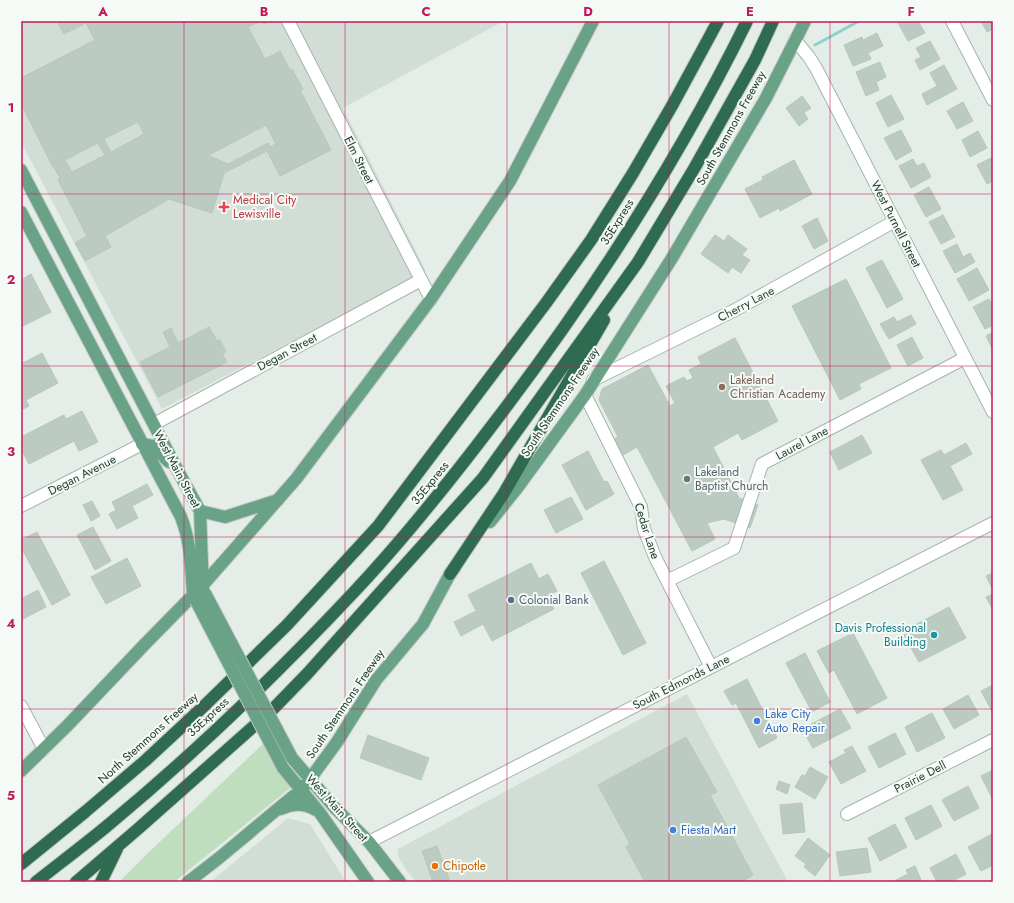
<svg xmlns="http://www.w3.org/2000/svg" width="1014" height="903" font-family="Jost,sans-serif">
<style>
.built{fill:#d2ddd6}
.green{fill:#bedebe}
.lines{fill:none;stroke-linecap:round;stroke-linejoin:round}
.stream{stroke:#8dd1cb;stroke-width:3}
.building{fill:#bccbc2;stroke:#b7c7bc;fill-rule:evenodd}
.minor-casing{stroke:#a6b5ad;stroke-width:14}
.major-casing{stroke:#c1c9c5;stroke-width:14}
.highway-casing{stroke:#c1c9c5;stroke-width:14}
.minor{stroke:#fff;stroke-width:12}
.major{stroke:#69a286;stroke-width:12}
.highway{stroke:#2f6b50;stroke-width:12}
.major-bridge-casing{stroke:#c1c9c5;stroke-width:14;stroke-linecap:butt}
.major-bridge{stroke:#69a286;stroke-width:12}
.grid{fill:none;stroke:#c2185b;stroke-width:1;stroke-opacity:0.55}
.health-dot{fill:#e0444e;stroke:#f5faf6;stroke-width:1.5}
.education-dot{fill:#8d6e63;stroke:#f5faf6;stroke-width:1.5}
.worship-dot{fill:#6b7280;stroke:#f5faf6;stroke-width:1.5}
.service-dot{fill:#5c6f8a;stroke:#f5faf6;stroke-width:1.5}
.culture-dot{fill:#0f9aa8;stroke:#f5faf6;stroke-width:1.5}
.shop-dot{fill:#3f7fe0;stroke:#f5faf6;stroke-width:1.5}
.food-dot{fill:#e8710a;stroke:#f5faf6;stroke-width:1.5}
.labels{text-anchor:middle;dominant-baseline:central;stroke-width:4;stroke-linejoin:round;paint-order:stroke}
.street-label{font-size:12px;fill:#233f31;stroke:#f5faf6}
.health-label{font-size:12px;fill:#be3a42;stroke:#f5faf6;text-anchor:start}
.education-label{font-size:12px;fill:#785e54;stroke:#f5faf6;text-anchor:start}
.worship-label{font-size:12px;fill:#5b616d;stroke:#f5faf6;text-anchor:start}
.service-label{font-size:12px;fill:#4e5e75;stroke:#f5faf6;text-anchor:start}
.culture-label{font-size:12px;fill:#0d838f;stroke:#f5faf6;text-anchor:end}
.shop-label{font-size:12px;fill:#366cbe;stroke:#f5faf6;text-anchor:start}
.food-label{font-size:12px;fill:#c56008;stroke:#f5faf6;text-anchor:start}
.neatline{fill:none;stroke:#c2185b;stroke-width:1.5}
.grid-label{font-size:13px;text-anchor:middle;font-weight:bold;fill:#c2185b}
</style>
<rect width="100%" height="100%" fill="#e4ede7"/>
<path class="built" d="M 21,21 L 504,21 L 343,108 L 426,271 L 162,409 L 21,142 Z
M 687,694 L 788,882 L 416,882 L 407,871 L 398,856 L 398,849 Z
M 288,818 L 310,824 L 346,882 L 210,882 Z"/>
<path class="green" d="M 283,733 L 305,776 L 174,882 L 119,882 L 148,853 L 266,741 Z"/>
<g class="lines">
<path class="stream" d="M 815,45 L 859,21"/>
</g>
<path class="building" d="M 57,21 L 266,21 L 266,24 L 259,22 L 248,27 L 265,59 L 280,51 L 290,70 L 292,69 L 303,89 L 300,90 L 331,150 L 280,176 L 267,151 L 224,173 L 212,213 L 169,199 L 105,236 L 111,247 L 85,261 L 75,243 L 87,236 L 58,180 L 60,178 L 54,167 L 53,167 L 21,104 L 21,78 L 95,40 L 86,23 L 64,34 ZM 138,122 L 144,134 L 111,152 L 104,139 ZM 266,125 L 276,144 L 270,147 L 268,143 L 228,164 L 210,156 L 209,155 ZM 98,143 L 105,155 L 72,172 L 65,160 Z
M 897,21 L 918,21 L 925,33 L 908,41 Z
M 981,21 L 993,21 L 993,29 L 987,32 Z
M 877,33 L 883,46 L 868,53 L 871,59 L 853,66 L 844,45 L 862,37 L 863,40 Z
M 930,41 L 940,59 L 920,70 L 915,60 L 921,57 L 916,48 Z
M 880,62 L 886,77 L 876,82 L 879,90 L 866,96 L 856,72 Z
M 944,65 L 957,89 L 927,105 L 922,94 L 937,86 L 930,73 Z
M 891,95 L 904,119 L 888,127 L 876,103 Z
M 802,96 L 811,108 L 804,113 L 808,119 L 799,126 L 786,108 Z
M 963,102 L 973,121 L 957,129 L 947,111 Z
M 901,130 L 912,151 L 896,160 L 884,138 Z
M 978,131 L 987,148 L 970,157 L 962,140 Z
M 991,158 L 993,162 L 993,181 L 987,184 L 977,165 Z
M 913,159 L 917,166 L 924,163 L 931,177 L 911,188 L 899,166 Z
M 794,160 L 812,194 L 780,211 L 779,208 L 760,218 L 745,189 L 763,180 L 762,177 Z
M 929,187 L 941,209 L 926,217 L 914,195 Z
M 943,215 L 955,237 L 941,244 L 929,222 Z
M 817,218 L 828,241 L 814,249 L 802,226 Z
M 715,235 L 724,241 L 728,235 L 747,249 L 742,255 L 750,260 L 741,273 L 732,267 L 728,273 L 701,254 Z
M 957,244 L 963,257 L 970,253 L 975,262 L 955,273 L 943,251 Z
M 882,260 L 903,299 L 887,308 L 866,268 Z
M 977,268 L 989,290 L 969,301 L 957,279 Z
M 31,274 L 51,312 L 21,327 L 21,280 Z
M 846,279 L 891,368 L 859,384 L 861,389 L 840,400 L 792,306 Z
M 989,299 L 993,306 L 993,325 L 985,329 L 973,307 Z
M 911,315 L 916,324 L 889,339 L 880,324 L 894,317 L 897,322 Z
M 209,327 L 217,341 L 220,340 L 226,352 L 222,354 L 227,362 L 158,397 L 140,362 L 170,347 L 163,332 L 171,328 L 178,343 Z
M 993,332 L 993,350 L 986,336 Z
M 912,337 L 923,358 L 908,366 L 897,345 Z
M 735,338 L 778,421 L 742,440 L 738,433 L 713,447 L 739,498 L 758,505 L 750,528 L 724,519 L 707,523 L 715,539 L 692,551 L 637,447 L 623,455 L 614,439 L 618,437 L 599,400 L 602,389 L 648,365 L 670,406 L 675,403 L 666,386 L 684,377 L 687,381 L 693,378 L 689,370 L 701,364 L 698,357 Z
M 42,353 L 58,383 L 26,400 L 29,406 L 21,410 L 21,364 Z
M 82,411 L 98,442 L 79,451 L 74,441 L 29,464 L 21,449 L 21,437 L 64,415 L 66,419 Z
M 862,435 L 872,453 L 839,470 L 830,452 Z
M 966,443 L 972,454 L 950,466 L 963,490 L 943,500 L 921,460 L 941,450 L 944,455 Z
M 588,451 L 604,482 L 607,481 L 614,494 L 586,510 L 562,465 Z
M 147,484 L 153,495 L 132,506 L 138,518 L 117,529 L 109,514 L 116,510 L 112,502 Z
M 571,497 L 583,519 L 556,533 L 544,510 Z
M 92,501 L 100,516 L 91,521 L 83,505 Z
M 93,527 L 111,561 L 95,570 L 77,535 Z
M 37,532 L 70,595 L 52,605 L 21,547 L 21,540 Z
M 127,558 L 141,586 L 106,604 L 91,577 Z
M 604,561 L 646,643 L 623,655 L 581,573 Z
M 531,563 L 539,579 L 548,574 L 557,591 L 547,596 L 554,609 L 492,641 L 483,624 L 461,636 L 454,622 L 476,611 L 468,595 Z
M 993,573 L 993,590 L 986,576 Z
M 38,590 L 46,607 L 21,620 L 21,599 Z
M 993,594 L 993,610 L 986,597 Z
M 949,607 L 966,638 L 919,662 L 902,632 Z
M 853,633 L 887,698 L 857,714 L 834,670 L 829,673 L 817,651 Z
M 805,653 L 830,702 L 812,712 L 786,663 Z
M 747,679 L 777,738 L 759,748 L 736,703 L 732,705 L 724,691 Z
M 993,685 L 993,713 L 981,691 Z
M 968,695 L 979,715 L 954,729 L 943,709 Z
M 840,709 L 851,728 L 813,748 L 802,729 Z
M 932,713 L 945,738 L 917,752 L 905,727 Z
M 895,733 L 906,754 L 879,768 L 868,747 Z
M 368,735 L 429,758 L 421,780 L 360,758 Z
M 686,737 L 717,792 L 710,795 L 753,875 L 741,882 L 645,882 L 626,847 L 630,844 L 598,785 Z
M 852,746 L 866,771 L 841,784 L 829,762 L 846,753 L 844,750 Z
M 810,767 L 828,777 L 815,799 L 795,787 L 802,775 L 805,776 Z
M 993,770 L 993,800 L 981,776 Z
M 779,781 L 790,785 L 787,794 L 776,789 Z
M 968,786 L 979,808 L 954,821 L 942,800 Z
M 802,803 L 805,832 L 783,834 L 780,805 Z
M 931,805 L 942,826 L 916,840 L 905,818 Z
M 895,824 L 907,847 L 880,861 L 868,838 Z
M 992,834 L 993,865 L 981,871 L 968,847 Z
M 808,838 L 830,855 L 815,876 L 804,867 L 806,864 L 795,856 Z
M 437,846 L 450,882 L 433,882 L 422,851 Z
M 867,848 L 871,872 L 840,876 L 836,852 Z
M 956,854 L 966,874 L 951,882 L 937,882 L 930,868 Z
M 915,866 L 922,882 L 892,882 L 908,874 L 906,870 Z"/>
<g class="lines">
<defs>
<path id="minor" d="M 288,21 L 431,299
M 952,21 L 993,100
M 795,40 L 809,57 L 816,68 L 993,412
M 593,380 L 735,310 L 895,221
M 585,395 L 641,507 L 644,529 L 655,557 L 711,667
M 154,424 L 421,280
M 21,506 L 142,444
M 667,581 L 734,548 L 762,464 L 965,358
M 21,706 L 44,749
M 847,814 L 993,740
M 369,842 L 993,523"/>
<path id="major" d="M 21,170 L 178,471 L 200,511 L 203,589
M 21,212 L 181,517 C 191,542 191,568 193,595 L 195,600
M 142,444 L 153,446 L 169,462
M 200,511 L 225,517 L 278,500
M 490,522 L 518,487 L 585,395 L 672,258 L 766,98 L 805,21
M 292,758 L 335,808 L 369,842 L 400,882
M 283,768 L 320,813 L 368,882
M 21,771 L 68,725 L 145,644 L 202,586 L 296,479 L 431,299 L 510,181 L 593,21
M 281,809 C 293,803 304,803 316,810
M 188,882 L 219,858 L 274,812 L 301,790 L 310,779 L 337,742 L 376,680 L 423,624 L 450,574 L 455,567"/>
<path id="highway" d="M 450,574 L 504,493 L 604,320
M 21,864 L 85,812 L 146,760 L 202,708 L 287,625 L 378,526 L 546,303 L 591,240 L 633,173 L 673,104 L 718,21
M 36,882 C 60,863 84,845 107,826 C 194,754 276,675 353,593 C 404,539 450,481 494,423 C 590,297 677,163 747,21
M 76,882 L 139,828 L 272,710 L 307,674 L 483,478 L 638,262 L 695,167 L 755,60 L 773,21
M 101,882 L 117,849"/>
</defs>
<use href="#minor" class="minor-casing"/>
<use href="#major" class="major-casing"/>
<use href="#highway" class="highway-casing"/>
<use href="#minor" class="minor"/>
<use href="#major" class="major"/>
<use href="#highway" class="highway"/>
<defs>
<path id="major-bridge" d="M 205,593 L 292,758
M 196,601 L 283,768"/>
</defs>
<use href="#major-bridge" class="major-bridge-casing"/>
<use href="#major-bridge" class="major-bridge"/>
</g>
<path class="grid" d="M 184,21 L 184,882M 345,21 L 345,882M 507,21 L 507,882M 669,21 L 669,882M 830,21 L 830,882M 21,194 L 993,194M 21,366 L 993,366M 21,537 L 993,537M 21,709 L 993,709"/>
<path class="health-dot" d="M222 201h4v4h4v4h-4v4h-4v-4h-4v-4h4z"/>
<circle class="education-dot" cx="722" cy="387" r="4"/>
<circle class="worship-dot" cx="687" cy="479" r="4"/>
<circle class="service-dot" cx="511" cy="600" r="4"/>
<circle class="culture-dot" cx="934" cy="635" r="4"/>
<g class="shop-dot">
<circle cx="757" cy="721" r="4"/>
<circle cx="673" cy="830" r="4"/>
</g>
<circle class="food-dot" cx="435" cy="866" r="4"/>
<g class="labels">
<g class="street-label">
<text transform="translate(731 128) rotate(-61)">South Stemmons Freeway</text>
<text transform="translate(359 160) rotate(63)">Elm Street</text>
<text transform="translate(617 222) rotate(-58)">35Express</text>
<text transform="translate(896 224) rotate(63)">West Purnell Street</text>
<text transform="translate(746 304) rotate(-28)">Cherry Lane</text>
<text transform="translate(287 352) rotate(-28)">Degan Street</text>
<text transform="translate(560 402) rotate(-56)">South Stemmons Freeway</text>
<text transform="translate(802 443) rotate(-28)">Laurel Lane</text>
<text transform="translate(177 469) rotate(62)">West Main Street</text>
<text transform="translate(82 475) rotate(-27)">Degan Avenue</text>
<text transform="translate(430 483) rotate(-51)">35Express</text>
<text transform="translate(647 531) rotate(72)">Cedar Lane</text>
<text transform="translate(681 682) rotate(-27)">South Edmonds Lane</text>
<text transform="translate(345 704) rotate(-56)">South Stemmons Freeway</text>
<text transform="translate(208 717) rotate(-43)">35Express</text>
<text transform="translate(148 738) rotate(-42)">North Stemmons Freeway</text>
<text transform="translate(920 777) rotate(-27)">Prairie Dell</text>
<text transform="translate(337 808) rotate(48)">West Main Street</text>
</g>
<g class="health-label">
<text x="233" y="200">Medical City<tspan x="233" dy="14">Lewisville</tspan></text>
</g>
<g class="education-label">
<text x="730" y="380">Lakeland<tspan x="730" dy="14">Christian Academy</tspan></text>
</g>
<g class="worship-label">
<text x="695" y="472">Lakeland<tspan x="695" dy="14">Baptist Church</tspan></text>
</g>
<g class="service-label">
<text x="519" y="600">Colonial Bank</text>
</g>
<g class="culture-label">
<text x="926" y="628">Davis Professional<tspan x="926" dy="14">Building</tspan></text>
</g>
<g class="shop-label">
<text x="765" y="714">Lake City<tspan x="765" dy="14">Auto Repair</tspan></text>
<text x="681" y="830">Fiesta Mart</text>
</g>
<g class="food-label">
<text x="443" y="866">Chipotle</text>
</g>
</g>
<rect width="1014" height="903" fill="none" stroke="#f5faf6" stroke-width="44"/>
<rect x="22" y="22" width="970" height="859" class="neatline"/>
<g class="grid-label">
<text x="103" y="16">A</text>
<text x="264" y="16">B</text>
<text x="426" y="16">C</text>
<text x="588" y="16">D</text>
<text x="750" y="16">E</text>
<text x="911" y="16">F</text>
<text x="11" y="112">1</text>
<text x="11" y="284">2</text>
<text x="11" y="456">3</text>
<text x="11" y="628">4</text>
<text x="11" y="800">5</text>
</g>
</svg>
